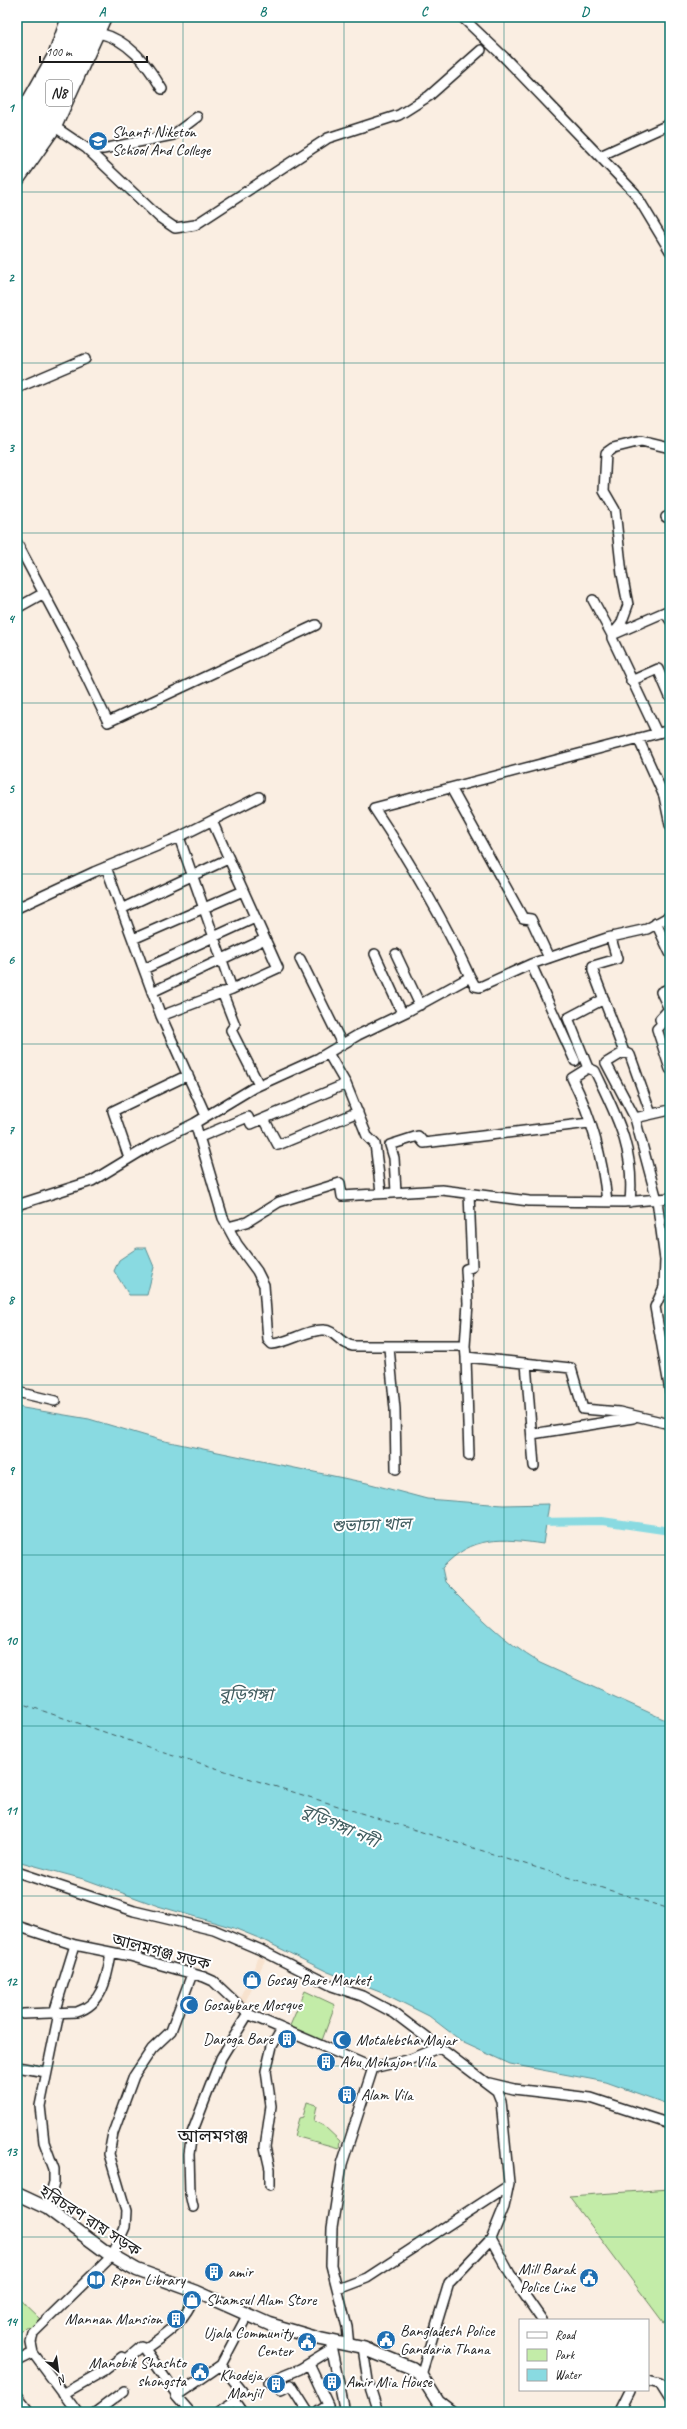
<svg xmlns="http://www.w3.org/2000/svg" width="687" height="2429" font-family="Caveat,'Noto Sans Bengali',sans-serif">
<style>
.built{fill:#f7e2ce}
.green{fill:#c3eca8;stroke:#708462}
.water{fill:#89dae1;stroke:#5d8e92}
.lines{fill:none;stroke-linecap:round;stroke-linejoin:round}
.canal{stroke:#89dae1;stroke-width:8}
.ferry{stroke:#425e61;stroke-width:1;stroke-dasharray:5 4;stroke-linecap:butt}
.minor-casing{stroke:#1c1c1c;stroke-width:12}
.secondary-casing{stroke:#1c1c1c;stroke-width:15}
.motorway-casing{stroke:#1c1c1c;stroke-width:19}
.minor{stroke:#fff;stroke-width:9}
.secondary{stroke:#fff;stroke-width:12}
.motorway{stroke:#fff;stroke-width:16}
.grid{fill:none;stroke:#0f766e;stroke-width:1;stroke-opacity:0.55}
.labels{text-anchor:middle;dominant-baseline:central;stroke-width:4;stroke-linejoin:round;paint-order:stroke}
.shield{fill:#fff;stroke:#606060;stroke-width:1}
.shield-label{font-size:15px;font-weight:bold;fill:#1c1c1c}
.poi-label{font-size:16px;fill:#1c1c1c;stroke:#fff;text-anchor:start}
.street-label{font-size:16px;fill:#1c1c1c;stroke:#fff}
.water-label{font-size:17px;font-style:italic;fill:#425e61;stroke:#fff}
.quarter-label{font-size:18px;fill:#1c1c1c;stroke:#fff}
.neatline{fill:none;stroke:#0f766e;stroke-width:1.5}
.grid-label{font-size:13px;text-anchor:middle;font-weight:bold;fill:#0f766e}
</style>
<rect width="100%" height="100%" fill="#faeee2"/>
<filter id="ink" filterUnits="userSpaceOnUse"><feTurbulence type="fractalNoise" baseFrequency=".025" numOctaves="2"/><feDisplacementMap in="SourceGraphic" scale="8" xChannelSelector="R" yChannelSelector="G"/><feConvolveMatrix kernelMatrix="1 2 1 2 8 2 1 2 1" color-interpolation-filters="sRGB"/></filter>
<g filter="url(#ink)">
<path class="built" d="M 259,1957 L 265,1960 L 244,2005 L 238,2001 Z"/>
<path class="green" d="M 305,1991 L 335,2005 L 321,2043 L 289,2028 Z
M 307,2102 L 317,2105 L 314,2121 L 324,2126 L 340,2141 L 339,2148 L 294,2136 L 299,2118 L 303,2117 Z
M 670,2189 L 670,2319 L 663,2322 L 569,2196 Z
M 17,2297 L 40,2319 L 34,2327 L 26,2328 L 21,2333 L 17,2333 Z"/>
<path class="water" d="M 137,1248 L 146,1248 L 154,1267 L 147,1295 L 129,1295 L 114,1271 L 119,1260 Z
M 17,1407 L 89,1419 L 160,1440 L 367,1483 L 427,1499 L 503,1505 L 549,1504 L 543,1544 C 502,1538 472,1535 442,1568 L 445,1582 C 475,1612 503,1641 540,1663 L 670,1722 L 670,2105 L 606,2082 L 510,2064 L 464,2043 L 429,2016 L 385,1994 L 328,1972 L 261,1939 L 234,1928 L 158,1906 L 87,1880 L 17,1861 Z"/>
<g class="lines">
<path class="canal" d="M 535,1522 L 602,1521 L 670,1531"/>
<path class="ferry" d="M 17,1702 L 148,1747 L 670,1909"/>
<defs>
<path id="minor" d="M 462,17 L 504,57 L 635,193 L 670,251
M 99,33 C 129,40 147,64 162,89
M 55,127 L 86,148 L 103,149 L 173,135 L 197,117
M 86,148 L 159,217 L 175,228 L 195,225 L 328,138 L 399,115 L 429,96 L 481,50
M 600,156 L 670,124
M 17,388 L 85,359
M 666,517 L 670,516
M 17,543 L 69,641 L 108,722 L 316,625
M 593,600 L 612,635 L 621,624 L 628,605 L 622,574 L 615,510 L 604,491 L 606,453 L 613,448 L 641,441 L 670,448
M 17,608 L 44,593
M 631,681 L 658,669 L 670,697
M 657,733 L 612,638 L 612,635 L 665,612 L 670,620
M 638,738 L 664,796 L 670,825
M 451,788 L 523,918 L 531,919 L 549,958
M 212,821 L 278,968 L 232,989
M 179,837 L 232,989 L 161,1016 L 206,1116
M 106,867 L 161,1016
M 17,908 L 94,872 L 179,837 L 259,797
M 121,909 L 228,859
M 656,923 L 670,953
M 611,938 L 617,959 L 593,966 L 593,971 L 624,1052 L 630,1055 L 651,1114
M 133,939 L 243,891
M 375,954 L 402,1013
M 396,954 L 420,1005
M 300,959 L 342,1044
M 531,964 L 575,1061
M 144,969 L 255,918
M 470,977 C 443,918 410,862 374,808 L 670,730
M 670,988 L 661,992 L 669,1009 L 660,1019 L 662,1024 L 657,1029 L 670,1069
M 152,992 L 265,939
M 222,992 L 235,1025 L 231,1030 L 259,1085
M 604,999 L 568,1018 L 588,1068 L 572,1078 C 591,1116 603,1160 607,1202
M 624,1052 L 606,1063 L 635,1118
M 328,1053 L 346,1084 L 367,1136 L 375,1144 L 381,1192
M 588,1068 L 595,1071 C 617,1117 635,1149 630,1202
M 670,1110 L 635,1118 L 657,1200 L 665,1260 L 664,1287 L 655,1307 L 670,1391
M 264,1119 L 278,1145 L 358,1112
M 195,1123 L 223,1218 L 237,1244 L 257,1271 L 264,1285 L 268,1340 L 272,1344 C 288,1343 308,1329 324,1330 C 335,1330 338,1343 353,1346 L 465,1346 L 466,1357 L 571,1368 L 583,1409 L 619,1412 L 670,1424
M 200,1137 L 248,1117 L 251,1124 L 346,1084
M 129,1158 L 113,1111 L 188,1075
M 396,1192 L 394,1158 L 390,1145 L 418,1136 L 424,1143 L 589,1123
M 17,1205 L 92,1181 L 153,1144 L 195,1123 L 253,1088 L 319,1058 L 358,1035 L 408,1011 L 470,977 L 475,986 L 480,987 L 531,964 L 607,938 L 647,929 L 670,916
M 228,1227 L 247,1222 L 279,1202 L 340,1183 L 342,1196 L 442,1190 L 529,1201 L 624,1202 L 670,1198
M 465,1346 L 468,1303 L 466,1269 L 472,1267 L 469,1193
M 389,1348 L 395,1409 L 396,1469
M 466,1357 L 469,1456
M 526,1363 L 534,1466
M 17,1392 L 55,1401
M 532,1434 L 633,1418
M 17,1872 L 134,1911 L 214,1930 L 261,1950 L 332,1986 L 362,1996 L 394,2013 L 497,2091 L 501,2101 L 509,2183 L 504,2207 L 491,2239 L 449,2283 L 421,2375
M 17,1926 L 75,1945 L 130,1956 L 204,1977 L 213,1981 L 248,2014 L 373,2068
M 54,2013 L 75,1945
M 23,2014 L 77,2012 C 103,2004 107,1977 111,1954
M 17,2067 L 46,2072
M 373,2068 L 411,2059 L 438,2048
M 489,2083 L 514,2089 L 591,2098 L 670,2124
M 270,2185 L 270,2169 L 265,2147 L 271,2106 L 266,2071 L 272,2046 L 282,2029
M 193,2207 L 190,2194 L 189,2154 L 192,2133 L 221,2058 L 248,2014
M 47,2208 L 54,2182 L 54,2169 L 44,2142 L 40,2106 L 59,2013
M 491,2239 L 510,2274 L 542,2320
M 338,2289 L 367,2278 L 508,2186
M 330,2341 L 345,2412
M 349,2346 L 347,2327 L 331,2265 L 332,2228 L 342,2164 L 373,2068
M 363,2348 L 368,2381 L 378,2412
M 145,2349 L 177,2395
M 17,2361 L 33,2353
M 309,2364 L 328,2405 L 318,2412
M 221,2365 L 242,2391
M 648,2381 L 660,2384 L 670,2400
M 269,2382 L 300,2369 L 331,2350
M 281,2390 L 291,2385 L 308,2412
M 63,2394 L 105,2370 L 122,2357 L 127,2359 L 141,2347 L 145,2349 C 172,2330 183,2323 197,2292
M 17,2395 L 30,2412
M 77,2412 L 33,2353 L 31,2343 L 33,2333 L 112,2256 L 125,2227 L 126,2211 L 109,2154 L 113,2133 L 134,2076 L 152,2049 L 171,2031 L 192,1974
M 96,2412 L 124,2391
M 190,2412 L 176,2396 L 221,2365 L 248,2314
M 219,2412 L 235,2402 L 242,2412
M 619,2412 L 630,2390"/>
<path id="secondary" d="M 17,121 L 55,54 L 68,17
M 17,181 L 55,127 L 105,17
M 17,2194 L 47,2208 L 106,2252 L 137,2270 L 197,2292 L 269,2324 L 320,2339 L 363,2348 L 412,2368 L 421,2375 L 438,2402 L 451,2412"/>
<path id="motorway" d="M 17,139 L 60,61 L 79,17
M 17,164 C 48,116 72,70 91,17"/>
</defs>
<use href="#minor" class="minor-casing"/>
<use href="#secondary" class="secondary-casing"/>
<use href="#motorway" class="motorway-casing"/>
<use href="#minor" class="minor"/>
<use href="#secondary" class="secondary"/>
<use href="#motorway" class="motorway"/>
</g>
</g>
<path class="grid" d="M 183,17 L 183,2412M 344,17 L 344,2412M 504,17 L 504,2412M 17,192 L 670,192M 17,363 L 670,363M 17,533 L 670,533M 17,703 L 670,703M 17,874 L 670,874M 17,1044 L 670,1044M 17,1214 L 670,1214M 17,1385 L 670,1385M 17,1555 L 670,1555M 17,1726 L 670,1726M 17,1896 L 670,1896M 17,2066 L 670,2066M 17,2237 L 670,2237"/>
<defs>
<symbol id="university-disc" viewBox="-11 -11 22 22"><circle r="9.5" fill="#1f6fb2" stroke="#fff"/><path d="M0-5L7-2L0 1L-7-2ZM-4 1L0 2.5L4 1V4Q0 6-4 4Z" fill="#fff"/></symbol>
<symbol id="shop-disc" viewBox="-11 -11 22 22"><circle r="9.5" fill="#1f6fb2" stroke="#fff"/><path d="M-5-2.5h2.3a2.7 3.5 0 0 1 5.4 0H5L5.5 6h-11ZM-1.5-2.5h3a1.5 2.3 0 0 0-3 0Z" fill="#fff"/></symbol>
<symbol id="mosque-disc" viewBox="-11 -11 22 22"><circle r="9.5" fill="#1f6fb2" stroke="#fff"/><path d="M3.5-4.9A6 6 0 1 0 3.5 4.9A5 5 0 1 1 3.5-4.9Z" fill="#fff"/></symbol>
<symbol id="building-disc" viewBox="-11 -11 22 22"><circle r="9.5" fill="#1f6fb2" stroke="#fff"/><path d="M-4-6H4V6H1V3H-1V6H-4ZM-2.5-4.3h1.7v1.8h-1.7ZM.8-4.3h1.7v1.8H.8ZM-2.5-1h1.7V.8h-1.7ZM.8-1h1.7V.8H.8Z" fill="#fff"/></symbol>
<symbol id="civic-disc" viewBox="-11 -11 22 22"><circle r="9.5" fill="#1f6fb2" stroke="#fff"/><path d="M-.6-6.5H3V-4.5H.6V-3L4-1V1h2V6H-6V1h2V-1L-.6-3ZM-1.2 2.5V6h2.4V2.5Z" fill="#fff"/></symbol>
<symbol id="library-disc" viewBox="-11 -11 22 22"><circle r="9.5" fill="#1f6fb2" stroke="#fff"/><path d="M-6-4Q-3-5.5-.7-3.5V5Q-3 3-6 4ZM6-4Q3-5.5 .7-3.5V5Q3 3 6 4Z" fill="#fff"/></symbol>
</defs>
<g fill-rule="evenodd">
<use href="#university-disc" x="87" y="130" width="22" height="22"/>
<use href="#shop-disc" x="241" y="1969" width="22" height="22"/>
<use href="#mosque-disc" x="178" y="1994" width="22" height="22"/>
<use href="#building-disc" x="276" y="2028" width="22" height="22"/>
<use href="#mosque-disc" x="331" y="2029" width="22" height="22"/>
<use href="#building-disc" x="315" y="2051" width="22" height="22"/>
<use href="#building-disc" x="336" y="2084" width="22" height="22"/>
<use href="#building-disc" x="203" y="2261" width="22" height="22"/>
<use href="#civic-disc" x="578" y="2267" width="22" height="22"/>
<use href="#library-disc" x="85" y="2269" width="22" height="22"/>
<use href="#shop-disc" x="181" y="2289" width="22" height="22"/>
<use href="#building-disc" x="165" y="2308" width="22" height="22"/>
<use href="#civic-disc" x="375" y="2329" width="22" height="22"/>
<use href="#civic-disc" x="296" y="2331" width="22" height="22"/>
<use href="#civic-disc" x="189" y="2361" width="22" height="22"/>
<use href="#building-disc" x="321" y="2371" width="22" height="22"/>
<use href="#building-disc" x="265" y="2373" width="22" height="22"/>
</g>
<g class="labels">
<rect class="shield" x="46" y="80" width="26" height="26" rx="3"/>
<g class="shield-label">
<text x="59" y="93">N8</text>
</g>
<g class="poi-label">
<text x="112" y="132">Shanti Niketon<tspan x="112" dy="18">School And College</tspan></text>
<text x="266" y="1980">Gosay Bare Market</text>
<text x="203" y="2005">Gosaybare Mosque</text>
<text x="273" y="2039" text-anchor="end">Daroga Bare</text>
<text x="356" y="2040">Motalebsha Majar</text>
<text x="340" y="2062">Abu Mohajon Vila</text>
<text x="361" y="2095">Alam Vila</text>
<text x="575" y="2269" text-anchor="end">Mill Barak<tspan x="575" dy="18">Police Line</tspan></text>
<text x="228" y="2272">amir</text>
<text x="110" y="2280">Ripon Library</text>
<text x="206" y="2300">Shamsul Alam Store</text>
<text x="162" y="2319" text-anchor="end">Mannan Mansion</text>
<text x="400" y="2331">Bangladesh Police<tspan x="400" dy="18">Gandaria Thana</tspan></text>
<text x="293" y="2333" text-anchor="end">Ujala Community<tspan x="293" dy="18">Center</tspan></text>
<text x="186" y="2363" text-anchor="end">Manobik Shashto<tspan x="186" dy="18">shongsta</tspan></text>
<text x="262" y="2375" text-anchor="end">Khodeja<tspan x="262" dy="18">Manjil</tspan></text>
<text x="346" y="2382">Amir Mia House</text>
</g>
<g class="street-label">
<text transform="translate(161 1952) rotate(15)">আলমগঞ্জ সড়ক</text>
<text transform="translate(90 2221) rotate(33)">হরিচরণ রায় সড়ক</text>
</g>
<g class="water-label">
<text transform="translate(371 1525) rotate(-2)">শুভাঢ্যা খাল</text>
<text x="246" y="1694">বুড়িগঙ্গা</text>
<text transform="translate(340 1826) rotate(24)">বুড়িগঙ্গা নদী</text>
</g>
<g class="quarter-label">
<text x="213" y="2136">আলমগঞ্জ</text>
</g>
</g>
<rect width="687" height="2429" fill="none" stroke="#fff" stroke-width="44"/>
<rect x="519" y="2319" width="130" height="72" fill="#ffffff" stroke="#a4a4a4"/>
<rect x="527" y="2332" width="20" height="6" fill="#ffffff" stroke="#a4a4a4"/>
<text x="555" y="2339" font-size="12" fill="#1c1c1c">Road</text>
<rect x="527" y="2349" width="20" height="12" fill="#c3eca8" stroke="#a4a4a4"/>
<text x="555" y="2359" font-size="12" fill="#1c1c1c">Park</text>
<rect x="527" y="2369" width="20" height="12" fill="#89dae1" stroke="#a4a4a4"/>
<text x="555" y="2379" font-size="12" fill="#1c1c1c">Water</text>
<g transform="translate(58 2371) rotate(151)" stroke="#ffffff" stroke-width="3" paint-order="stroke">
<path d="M0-3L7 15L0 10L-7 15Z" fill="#1c1c1c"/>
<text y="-6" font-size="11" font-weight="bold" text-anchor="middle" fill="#1c1c1c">N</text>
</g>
<path d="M40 56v6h107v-6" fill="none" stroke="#1c1c1c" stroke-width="2"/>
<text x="46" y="56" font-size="12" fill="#1c1c1c" stroke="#ffffff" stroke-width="3" paint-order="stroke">100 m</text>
<rect x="22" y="22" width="643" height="2385" class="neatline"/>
<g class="grid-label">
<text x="102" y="16">A</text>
<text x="263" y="16">B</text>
<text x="424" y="16">C</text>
<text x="585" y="16">D</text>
<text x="11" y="112">1</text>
<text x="11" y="282">2</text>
<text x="11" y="452">3</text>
<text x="11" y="623">4</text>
<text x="11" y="793">5</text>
<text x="11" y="964">6</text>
<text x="11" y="1134">7</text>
<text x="11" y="1304">8</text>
<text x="11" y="1475">9</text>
<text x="11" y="1645">10</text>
<text x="11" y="1815">11</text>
<text x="11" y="1986">12</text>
<text x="11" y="2156">13</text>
<text x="11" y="2326">14</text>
</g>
</svg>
